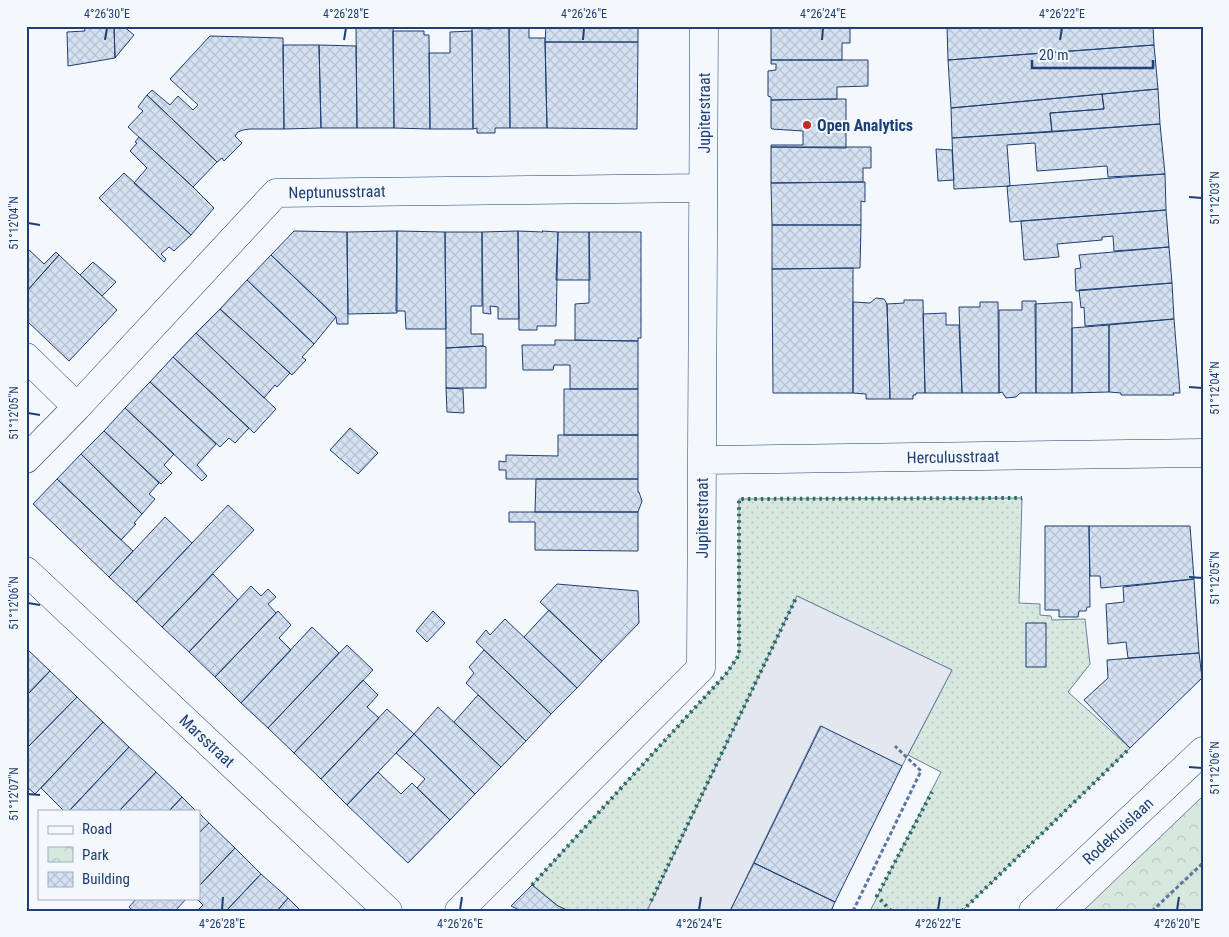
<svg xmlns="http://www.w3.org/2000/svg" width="1229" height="937" font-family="'Roboto Condensed',sans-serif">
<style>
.grass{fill:url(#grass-dots);stroke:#687fa3}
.park{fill:url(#park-crowns);stroke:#687fa3}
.parking{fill:#e3e8f0;stroke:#687fa3}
.building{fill:url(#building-cross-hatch);stroke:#1d3f73}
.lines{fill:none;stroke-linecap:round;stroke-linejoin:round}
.minor-casing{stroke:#1d3f73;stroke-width:29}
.path{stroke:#5e769c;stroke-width:3;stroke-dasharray:4 2.5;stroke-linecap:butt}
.minor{stroke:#f4f7fb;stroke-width:28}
.hedge{stroke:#2c6c60;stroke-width:4;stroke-dasharray:2.5 4;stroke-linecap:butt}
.ticks{fill:none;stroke:#1d3f73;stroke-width:2}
.poi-dot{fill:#c62828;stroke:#f4f7fb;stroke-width:2}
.labels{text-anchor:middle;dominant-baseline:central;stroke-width:4;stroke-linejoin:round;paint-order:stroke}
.street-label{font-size:16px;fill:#1d3f73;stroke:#f4f7fb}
.poi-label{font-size:16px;font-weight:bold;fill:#1d3f73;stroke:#f4f7fb;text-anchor:start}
.neatline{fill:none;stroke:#1d3f73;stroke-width:2}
.ticks-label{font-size:12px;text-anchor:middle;fill:#1d3f73}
</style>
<defs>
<pattern id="grass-dots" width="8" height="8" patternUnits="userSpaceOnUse" patternTransform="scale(1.25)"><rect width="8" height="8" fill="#d7e8df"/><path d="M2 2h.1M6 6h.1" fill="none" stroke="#b8c8c3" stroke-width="1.8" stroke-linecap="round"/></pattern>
<pattern id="park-crowns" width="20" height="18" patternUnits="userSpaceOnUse" patternTransform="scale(1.25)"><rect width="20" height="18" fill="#d7e8df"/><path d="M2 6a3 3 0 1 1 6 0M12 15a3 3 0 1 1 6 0" fill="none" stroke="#b8c8c3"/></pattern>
<pattern id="building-cross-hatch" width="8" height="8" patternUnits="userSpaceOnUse" patternTransform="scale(1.25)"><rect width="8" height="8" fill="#d5e0f0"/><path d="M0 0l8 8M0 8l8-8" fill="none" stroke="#b6c1d1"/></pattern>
</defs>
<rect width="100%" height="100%" fill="#f4f7fb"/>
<path class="grass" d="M 1022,498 L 1019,603 L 1040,604 L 1040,615 L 1051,616 L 1052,620 L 1085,619 L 1090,664 L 1068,692 L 1130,748 L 962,911 L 870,911 L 941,772 L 908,755 L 952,670 L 797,596 L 647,911 L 569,911 L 558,906 L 532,885 L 726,674 L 739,655 L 739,499 Z"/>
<path class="park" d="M 1203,796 L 1203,911 L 1083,911 Z"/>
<path class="parking" d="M 797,596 L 952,670 L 902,766 L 820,726 L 730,911 L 647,911 Z"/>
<path class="building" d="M 84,26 L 114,26 L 115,58 L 68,66 L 67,32 L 85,31 Z
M 114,26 L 123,26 L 134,35 L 115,58 Z
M 356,26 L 393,26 L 394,128 L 357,128 Z
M 509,26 L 529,26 L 529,38 L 545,38 L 547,128 L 510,128 Z
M 546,26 L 638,26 L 638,42 L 545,42 Z
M 771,26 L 850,26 L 850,43 L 842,43 L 842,60 L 771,60 Z
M 947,26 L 1153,26 L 1154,45 L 948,60 Z
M 509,27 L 510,128 L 495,128 L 495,133 L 477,133 L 477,128 L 473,129 L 472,28 L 490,29 L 490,28 Z
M 393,31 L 424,31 L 424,35 L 429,35 L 430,129 L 394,128 Z
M 472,31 L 473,129 L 430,129 L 429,53 L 450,53 L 450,32 Z
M 210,36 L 283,38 L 284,129 L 250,129 L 243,130 L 238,132 L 235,136 L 242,143 L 224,161 L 222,158 L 217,162 L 147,95 L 152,90 L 170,105 L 178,96 L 193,110 L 198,105 L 170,79 Z
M 545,42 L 638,42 L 637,129 L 547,128 Z
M 283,45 L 319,45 L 321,128 L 284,129 Z
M 319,45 L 356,46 L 357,128 L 321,128 Z
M 1154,45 L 1158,89 L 951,108 L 948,60 Z
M 771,60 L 868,60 L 868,86 L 837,87 L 837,99 L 771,100 L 771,97 L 768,96 L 768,71 L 776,70 L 776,64 L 771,64 Z
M 1158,89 L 1160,124 L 1052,132 L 1050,113 L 1104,109 L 1102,94 Z
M 1102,94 L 1104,109 L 1050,113 L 1052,132 L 952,138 L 951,108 Z
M 147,95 L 217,162 L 193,187 L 128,127 L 143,111 L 138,107 Z
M 837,99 L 846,99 L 846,148 L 771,147 L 771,145 L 803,145 L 803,131 L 772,129 L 771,128 L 771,100 Z
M 1160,124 L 1165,174 L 1108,177 L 1107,166 L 1037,171 L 1035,143 L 1007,145 L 1010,186 L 954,189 L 952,138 Z
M 139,137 L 193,187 L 214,208 L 191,235 L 134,183 L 147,168 L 130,151 L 137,143 L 135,142 Z
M 771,147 L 871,147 L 871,168 L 863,168 L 863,182 L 771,183 Z
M 936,149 L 952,150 L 954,180 L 938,181 Z
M 124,173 L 191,235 L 174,251 L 169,247 L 161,254 L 166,259 L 164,262 L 99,198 Z
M 1165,174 L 1166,210 L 1010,222 L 1007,186 Z
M 863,182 L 865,182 L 865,202 L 861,201 L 861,225 L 772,225 L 771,183 Z
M 1166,210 L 1169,247 L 1114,251 L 1113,236 L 1102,237 L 1102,240 L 1057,244 L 1059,257 L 1024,260 L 1021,221 Z
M 772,225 L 861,225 L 860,268 L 772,269 Z
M 294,231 L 347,232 L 348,324 L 337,324 L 336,317 L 271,255 Z
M 397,231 L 397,313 L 348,314 L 347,232 Z
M 397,231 L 445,232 L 446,329 L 406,329 L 405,311 L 396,311 Z
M 518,231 L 519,319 L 498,319 L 498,307 L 490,306 L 491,314 L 483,313 L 482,232 Z
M 518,231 L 543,232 L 542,231 L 558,232 L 556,326 L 537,326 L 537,330 L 519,330 Z
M 445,232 L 482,232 L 482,306 L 471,306 L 471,334 L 483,334 L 483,346 L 446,348 Z
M 558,232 L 589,232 L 590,280 L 556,280 Z
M 589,232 L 641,232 L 641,338 L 638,338 L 638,341 L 575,340 L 575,304 L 589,303 Z
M 26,247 L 44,264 L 56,252 L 59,255 L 26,292 Z
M 1169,247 L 1172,283 L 1076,291 L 1075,269 L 1081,268 L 1079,255 Z
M 59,255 L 117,310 L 69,361 L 26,320 L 26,292 Z
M 271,255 L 336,317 L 314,344 L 247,280 Z
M 93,262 L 116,282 L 102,296 L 80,275 Z
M 853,268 L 853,393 L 773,393 L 772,269 Z
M 247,280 L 314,344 L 302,357 L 306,360 L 292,375 L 220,309 Z
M 1172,283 L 1174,319 L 1085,326 L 1084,307 L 1081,308 L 1079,290 Z
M 876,298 L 884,299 L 887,304 L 890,399 L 866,399 L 866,394 L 853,393 L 853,302 L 870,303 Z
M 904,300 L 923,300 L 925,393 L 916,393 L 916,395 L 913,395 L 913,399 L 890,399 L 887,304 L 904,303 Z
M 1022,301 L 1036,301 L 1036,393 L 1020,393 L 1016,397 L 1006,398 L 1002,392 L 999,393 L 999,310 L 1022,310 Z
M 980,302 L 998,302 L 999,393 L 962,393 L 959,307 L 980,307 Z
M 1072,302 L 1072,393 L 1036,393 L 1035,304 Z
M 220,309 L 290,373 L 277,387 L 275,385 L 264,398 L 196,333 Z
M 946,313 L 946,325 L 959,325 L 962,393 L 925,393 L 923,314 Z
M 1174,319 L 1180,393 L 1173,393 L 1174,395 L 1121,395 L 1121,393 L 1109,392 L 1109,325 Z
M 1109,325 L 1109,392 L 1072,393 L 1072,328 Z
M 196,333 L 276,409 L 254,433 L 173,357 Z
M 555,340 L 638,341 L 638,389 L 570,389 L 570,365 L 554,365 L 553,370 L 523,370 L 522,345 L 555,345 Z
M 483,346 L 486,347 L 486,388 L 446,388 L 446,348 Z
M 173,357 L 249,428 L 235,443 L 229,438 L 220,447 L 150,382 Z
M 150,382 L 216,444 L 197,465 L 207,476 L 202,481 L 125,408 Z
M 446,388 L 463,389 L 464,413 L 447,412 Z
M 564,389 L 638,389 L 638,435 L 564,435 Z
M 125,408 L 174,454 L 164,465 L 172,473 L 161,484 L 104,431 Z
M 350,428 L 378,453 L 358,474 L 330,450 Z
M 104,431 L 159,483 L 149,494 L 155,499 L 142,514 L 81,454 Z
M 558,435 L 638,435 L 638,479 L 506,479 L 506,470 L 499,470 L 499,461 L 506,462 L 506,455 L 558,456 Z
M 81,454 L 142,514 L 134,523 L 136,524 L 121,540 L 57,479 Z
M 57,479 L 133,551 L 109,577 L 33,504 Z
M 536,479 L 638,479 L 638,492 L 639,492 L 642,501 L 638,512 L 535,512 Z
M 228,505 L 254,530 L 162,627 L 136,602 Z
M 509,512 L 638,512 L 638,551 L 535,550 L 535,522 L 509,522 Z
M 165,517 L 192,543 L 136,602 L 109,577 Z
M 1045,526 L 1089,526 L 1090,607 L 1087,607 L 1086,611 L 1079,611 L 1078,617 L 1059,617 L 1059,610 L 1045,610 Z
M 1089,526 L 1190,526 L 1194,579 L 1101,588 L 1100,576 L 1090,576 Z
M 213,574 L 238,600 L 189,652 L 162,627 Z
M 1194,579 L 1199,653 L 1128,658 L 1126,642 L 1108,644 L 1106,604 L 1124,602 L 1123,587 Z
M 557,584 L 638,591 L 639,623 L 602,661 L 540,602 Z
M 251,586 L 261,596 L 268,589 L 276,597 L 268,604 L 276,613 L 215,677 L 189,652 Z
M 549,610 L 602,661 L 577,688 L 524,637 Z
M 278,611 L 291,625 L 279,638 L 291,650 L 241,703 L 215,677 Z
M 433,611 L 445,623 L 427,642 L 416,631 Z
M 505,619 L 577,688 L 551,714 L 476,642 L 486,630 L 490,635 Z
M 1026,623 L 1046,623 L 1046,667 L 1026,667 Z
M 312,627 L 339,653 L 268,728 L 241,703 Z
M 347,645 L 373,670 L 294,753 L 268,728 Z
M 26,648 L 50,671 L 26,696 Z
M 484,650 L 551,714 L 526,741 L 466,683 L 474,673 L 469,667 Z
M 1199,653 L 1202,678 L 1130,748 L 1084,700 L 1108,678 L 1107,660 Z
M 50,671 L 77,697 L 26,749 L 26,696 Z
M 363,680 L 378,695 L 367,707 L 379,718 L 321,779 L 294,753 Z
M 478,695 L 526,741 L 501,767 L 454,722 Z
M 77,697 L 103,722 L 35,794 L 26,786 L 26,749 Z
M 438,707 L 501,767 L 475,794 L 414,734 Z
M 387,709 L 414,734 L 347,805 L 321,779 Z
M 103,722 L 129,747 L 69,811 L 64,811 L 41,788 Z
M 821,726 L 902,766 L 835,902 L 754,863 Z
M 414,734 L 475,794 L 450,820 L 417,788 L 425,779 L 396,753 Z
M 129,747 L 156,772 L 119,811 L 69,811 Z
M 156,772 L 182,797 L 169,811 L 119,811 Z
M 378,772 L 401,794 L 412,783 L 450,820 L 408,863 L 347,805 Z
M 182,797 L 196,811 L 169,811 Z
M 199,813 L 209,823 L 199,833 Z
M 209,823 L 235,848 L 199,886 L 199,833 Z
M 235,848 L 261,874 L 226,911 L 197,911 L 203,905 L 196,898 L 199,898 L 199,886 Z
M 754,863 L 835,902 L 831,911 L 730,911 Z
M 261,874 L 288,898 L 277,911 L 226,911 Z
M 532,885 L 558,906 L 569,911 L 521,911 L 511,906 Z
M 137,898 L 187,898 L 175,911 L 133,911 L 129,907 Z
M 288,898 L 301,911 L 277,911 Z"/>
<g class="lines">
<defs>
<path id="minor" d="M 26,357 L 77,407
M 26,459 L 77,407 L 276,193 L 703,188
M 702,460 L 1203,453
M 26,571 L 388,911
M 459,911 L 701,668 L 704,26
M 1033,911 L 1203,751"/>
</defs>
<use href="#minor" class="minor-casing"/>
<path class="path" d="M 853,911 L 921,771 L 895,746
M 1152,911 L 1203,863"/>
<use href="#minor" class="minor"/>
<path class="hedge" d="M 532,885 L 726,674 L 739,655 L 739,499 L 1022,498
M 651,901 L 797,596
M 891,911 L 877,896 L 932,792
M 962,911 L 1130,748"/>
</g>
<path class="ticks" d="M 105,40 L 107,28M 344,40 L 346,28M 583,40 L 584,28M 822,40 L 823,28M 1060,40 L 1062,28M 1189,197 L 1202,198M 28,223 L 40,225M 1189,387 L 1202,388M 28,413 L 40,415M 1189,577 L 1202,578M 28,603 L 40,605M 1189,767 L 1202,768M 28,794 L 40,795M 222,910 L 223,897M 460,910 L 462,897M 699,910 L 701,897M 938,910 L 940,897M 1177,910 L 1179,897"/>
<circle class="poi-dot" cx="807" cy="125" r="5"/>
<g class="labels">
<g class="street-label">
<text transform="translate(704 113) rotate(-90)">Jupiterstraat</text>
<text transform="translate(337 192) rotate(-1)">Neptunusstraat</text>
<text transform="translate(953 457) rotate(-1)">Herculusstraat</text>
<text transform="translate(702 518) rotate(-90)">Jupiterstraat</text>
<text transform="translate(207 741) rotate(43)">Marsstraat</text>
<text transform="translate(1118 831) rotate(-43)">Rodekruislaan</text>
</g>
<g class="poi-label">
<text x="817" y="125">Open Analytics</text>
</g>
</g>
<rect width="1229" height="937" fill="none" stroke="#f4f7fb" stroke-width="55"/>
<rect x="38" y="810" width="162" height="90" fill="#f4f7fb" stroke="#9eadc5"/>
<rect x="48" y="826" width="25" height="8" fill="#f4f7fb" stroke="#9eadc5"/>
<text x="82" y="834" font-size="15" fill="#1d3f73">Road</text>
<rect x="48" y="847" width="25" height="15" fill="url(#park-crowns)" stroke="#9eadc5"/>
<text x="82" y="860" font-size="15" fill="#1d3f73">Park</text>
<rect x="48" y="872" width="25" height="15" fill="url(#building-cross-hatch)" stroke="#9eadc5"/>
<text x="82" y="884" font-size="15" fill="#1d3f73">Building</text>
<path d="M1032 60v8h121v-8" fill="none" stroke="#1d3f73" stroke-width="2.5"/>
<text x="1039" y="60" font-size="15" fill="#1d3f73" stroke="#f4f7fb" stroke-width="4" paint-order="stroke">20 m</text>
<rect x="28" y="28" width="1174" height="882" class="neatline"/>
<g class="ticks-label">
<text x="107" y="18">4°26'30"E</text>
<text x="346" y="18">4°26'28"E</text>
<text x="584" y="18">4°26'26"E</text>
<text x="823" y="18">4°26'24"E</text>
<text x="1062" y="18">4°26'22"E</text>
<text transform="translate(1215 198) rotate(-90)" y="4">51°12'03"N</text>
<text transform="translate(14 223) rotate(-90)" y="4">51°12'04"N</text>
<text transform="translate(1215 388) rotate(-90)" y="4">51°12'04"N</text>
<text transform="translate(14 413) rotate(-90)" y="4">51°12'05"N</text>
<text transform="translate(1215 578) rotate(-90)" y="4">51°12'05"N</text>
<text transform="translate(14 603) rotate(-90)" y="4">51°12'06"N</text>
<text transform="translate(1215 768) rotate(-90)" y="4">51°12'06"N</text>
<text transform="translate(14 794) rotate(-90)" y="4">51°12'07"N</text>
<text x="222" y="928">4°26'28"E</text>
<text x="460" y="928">4°26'26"E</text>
<text x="699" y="928">4°26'24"E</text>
<text x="938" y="928">4°26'22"E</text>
<text x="1177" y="928">4°26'20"E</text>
</g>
</svg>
